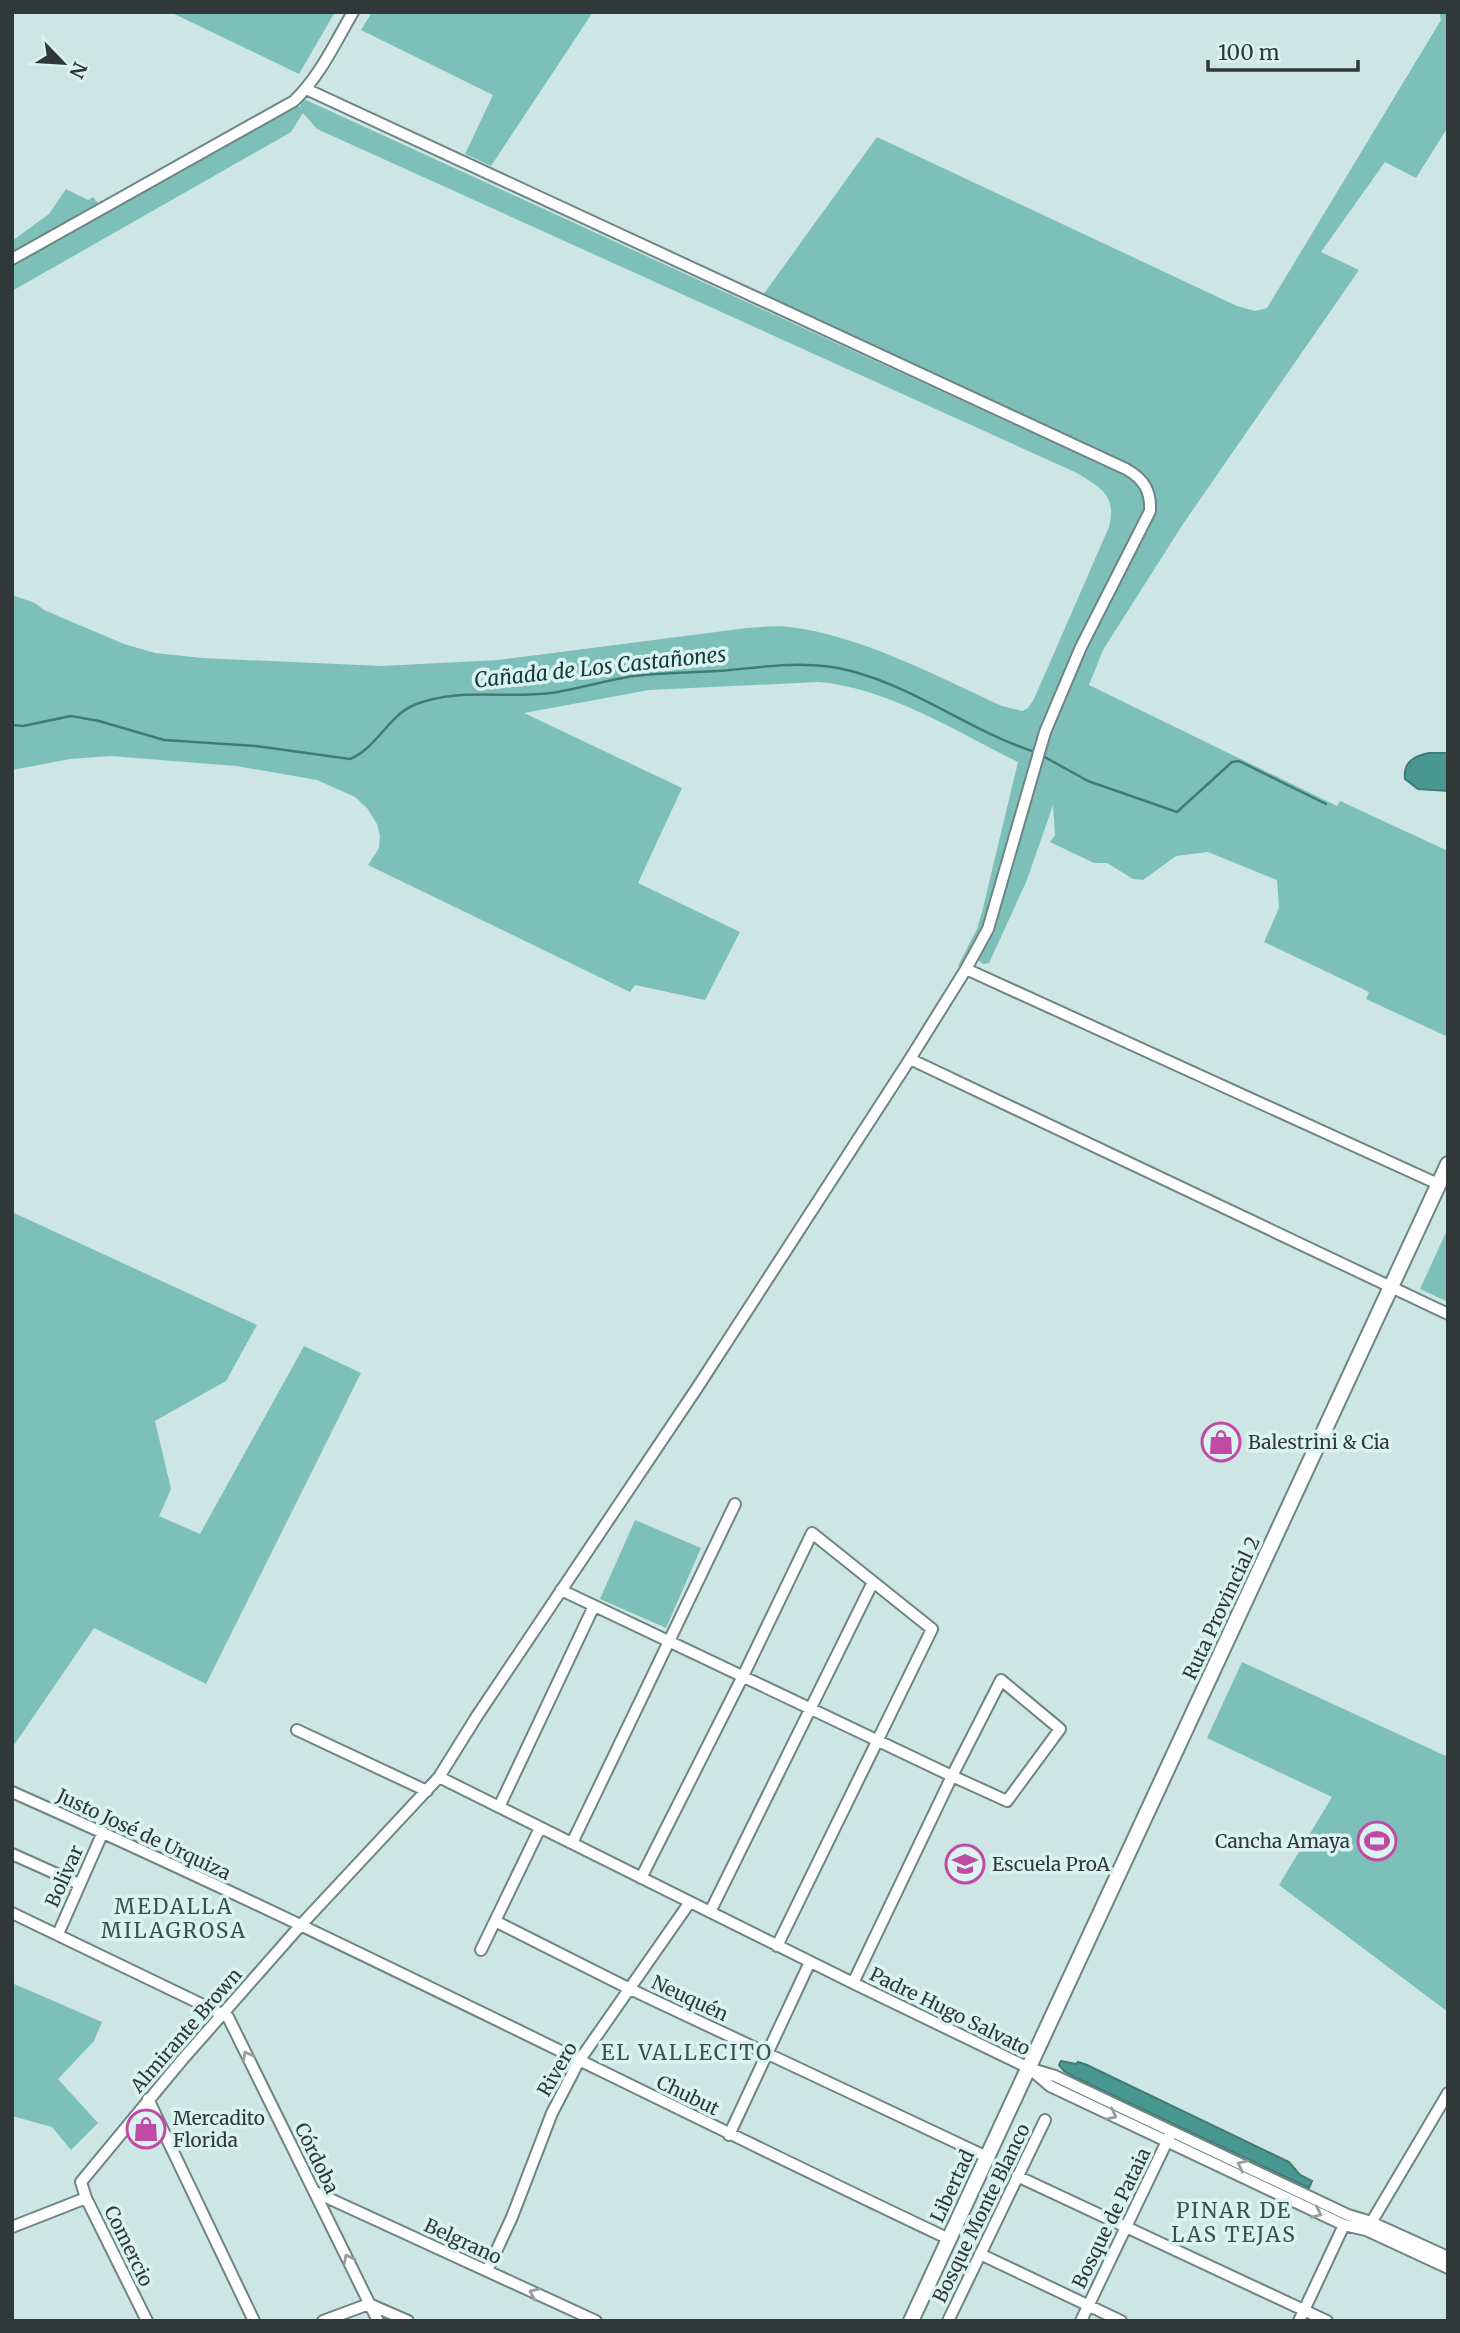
<svg xmlns="http://www.w3.org/2000/svg" width="1460" height="2333" font-family="Merriweather,serif">
<style>
.green{fill:#7dc0b9}
.water{fill:#489790;stroke:#417b76;stroke-width:2}
.lines{fill:none;stroke-linecap:round;stroke-linejoin:round}
.stream{stroke:#417b76;stroke-width:2.5}
.minor-casing{stroke:#6e8582;stroke-width:14}
.major-casing{stroke:#6e8582;stroke-width:18}
.minor{stroke:#fff;stroke-width:10}
.major{stroke:#fff;stroke-width:14}
.oneway{stroke:#989c9c}
.labels{text-anchor:middle;dominant-baseline:central;stroke-width:7;stroke-linejoin:round;paint-order:stroke}
.poi-label{font-size:19px;fill:#303938;stroke:#daf3f0;text-anchor:start}
.street-label{font-size:19px;fill:#303938;stroke:#daf3f0}
.water-label{font-size:21px;font-style:italic;fill:#153b38;stroke:#daf3f0}
.neighbourhood-label{font-size:21px;letter-spacing:2px;fill:#3c514e;stroke:#daf3f0}
</style>
<rect width="100%" height="100%" fill="#cde6e3"/>
<path class="green" d="M 170,12 L 335,12 L 299,74 Z
M 372,12 L 593,12 L 491,166 L 465,154 L 493,95 L 361,30 Z
M 1439,12 L 1448,12 L 1448,127 L 1416,178 L 1385,162 L 1321,252 L 1359,270 L 1183,524 L 1103,650 L 1089,685 L 1337,806 L 1340,801 L 1448,851 L 1448,1037 L 1366,999 L 1369,992 L 1264,942 L 1279,908 L 1277,880 L 1208,852 L 1176,856 L 1143,880 L 1133,879 L 1107,863 L 1094,863 L 1050,842 L 1055,835 L 1053,805 L 1027,880 L 989,963 L 983,964 L 978,960 L 992,930 L 1002,900 L 1044,750 L 1080,657 L 1152,522 C 1158,505 1158,492 1145,478 L 763,295 L 877,137 L 1237,306 L 1255,311 L 1267,308 L 1441,20 Z
M 306,100 L 1124,475 L 1144,491 L 1145,510 L 1063,676 L 1033,751 L 990,913 L 963,968 L 958,966 L 977,929 L 982,912 L 1018,762 C 957,732 888,688 819,682 L 649,690 L 524,713 L 682,788 L 638,883 L 740,932 L 705,1000 L 635,985 L 630,992 L 368,865 L 379,848 L 380,836 L 377,824 L 367,808 L 355,797 L 317,780 L 236,766 L 110,756 L 70,759 L 12,770 L 12,595 L 35,603 L 44,610 L 124,644 L 155,653 L 202,658 L 382,666 L 498,660 L 747,628 C 761,627 776,625 790,627 C 859,635 939,677 1002,706 L 1022,711 L 1028,708 L 1034,699 L 1109,527 C 1117,495 1101,488 1077,473 L 317,129 L 303,113 L 291,132 L 272,143 L 12,291 L 12,264 L 291,106 L 300,107 L 302,102 Z
M 66,189 L 88,200 L 93,197 L 98,203 L 97,207 L 12,254 L 12,241 L 49,214 Z
M 12,1212 L 257,1325 L 226,1381 L 155,1421 L 171,1489 L 159,1516 L 200,1534 L 304,1346 L 361,1373 L 206,1684 L 94,1628 L 12,1748 Z
M 1448,1228 L 1448,1302 L 1420,1289 Z
M 635,1520 L 701,1548 L 666,1628 L 600,1599 Z
M 1242,1662 L 1448,1757 L 1448,2012 L 1279,1885 L 1332,1797 L 1207,1738 Z
M 12,1983 L 102,2022 L 94,2041 L 58,2079 L 98,2123 L 71,2150 L 52,2127 L 12,2116 Z"/>
<path class="water" d="M 1429,753 L 1448,753 L 1448,791 L 1418,789 L 1405,779 C 1403,762 1414,756 1429,753 Z
M 1061,2061 L 1076,2064 L 1078,2062 L 1087,2065 L 1289,2162 L 1300,2175 L 1312,2181 L 1309,2188 L 1072,2076 L 1064,2071 L 1059,2065 Z"/>
<g class="lines">
<path class="stream" d="M 12,13 L 14,12
M 12,725 L 23,726 L 71,716 L 99,721 L 164,740 L 256,746 L 350,759 C 377,748 388,716 414,705 C 458,687 505,699 551,693 C 579,689 606,680 634,676 C 666,672 698,673 730,670 C 771,666 811,660 851,671 C 919,689 970,731 1035,752
M 1041,755 L 1088,781 L 1177,812 L 1232,762 L 1239,761 L 1326,804"/>
<defs>
<path id="minor" d="M 12,259 L 294,101 C 320,76 335,43 353,12
M 966,969 L 1438,1184
M 910,1059 L 1448,1314
M 561,1590 L 952,1776 L 1007,1801 L 1060,1729 L 1001,1680 L 952,1776 L 853,1983
M 297,1730 L 427,1791
M 439,1777 L 853,1983 L 1029,2068 L 1050,2086 L 1344,2225 L 1366,2230 L 1448,2268
M 12,1792 C 328,1932 636,2091 949,2239
M 499,1807 L 594,1606
M 572,1843 L 735,1504
M 12,1854 L 79,1884
M 641,1878 L 743,1676 L 812,1533 L 932,1629 L 777,1946
M 710,1912 L 873,1582
M 12,1913 L 228,2017 L 378,2321
M 495,1921 L 630,1989 L 987,2157
M 58,1934 L 103,1832
M 481,1950 L 540,1828
M 1035,2070 L 1055,2076 L 1348,2215 L 1371,2222 L 1448,2257
M 148,2099 L 254,2321
M 729,2135 L 810,1962
M 1017,2176 L 1327,2321
M 315,2192 L 596,2321
M 12,2227 L 86,2198
M 1368,2228 L 1448,2093
M 980,2254 L 1121,2321
M 487,2271 L 512,2217 L 552,2113 L 579,2061 L 690,1902
M 147,2321 L 86,2198 L 81,2182 L 182,2060 L 300,1926 L 439,1777 L 477,1716 L 697,1388 L 910,1059 L 966,969 L 988,929 L 1045,732 L 1081,647 L 1150,511 C 1151,491 1144,479 1126,469 L 306,89
M 323,2321 L 369,2304 L 408,2321
M 948,2321 L 1045,2120
M 1081,2321 L 1169,2137
M 1299,2321 L 1344,2225"/>
<path id="major" d="M 911,2321 L 1448,1164"/>
</defs>
<use href="#minor" class="minor-casing"/>
<use href="#major" class="major-casing"/>
<use href="#minor" class="minor"/>
<use href="#major" class="major"/>
</g>
<defs><path id="oneway-chevron" d="M-2-3.5L2.5 0L-2 3.5" fill="none" stroke-width="1.6" stroke-linecap="round" stroke-linejoin="round" transform="scale(1.75)"/></defs>
<g class="oneway">
<use href="#oneway-chevron" transform="translate(247 2056) rotate(-117)"/>
<use href="#oneway-chevron" transform="translate(1112 2115) rotate(25)"/>
<use href="#oneway-chevron" transform="translate(1242 2165) rotate(-155)"/>
<use href="#oneway-chevron" transform="translate(1317 2213) rotate(25)"/>
<use href="#oneway-chevron" transform="translate(348 2259) rotate(-116)"/>
<use href="#oneway-chevron" transform="translate(534 2293) rotate(-156)"/>
</g>
<defs>
<symbol id="shop-ring" viewBox="-11 -11 22 22"><circle r="9.5" fill="#daf3f0" stroke="#bf4ba4" stroke-width="1.5"/><path d="M-5-2.5h2.3a2.7 3.5 0 0 1 5.4 0H5L5.5 6h-11ZM-1.5-2.5h3a1.5 2.3 0 0 0-3 0Z" fill="#bf4ba4"/></symbol>
<symbol id="stadium-ring" viewBox="-11 -11 22 22"><circle r="9.5" fill="#daf3f0" stroke="#bf4ba4" stroke-width="1.5"/><path d="M0-5a6.5 5 0 1 0 0 10a6.5 5 0 1 0 0-10ZM-3.5-1.8h7v3.6h-7Z" fill="#bf4ba4"/></symbol>
<symbol id="school-ring" viewBox="-11 -11 22 22"><circle r="9.5" fill="#daf3f0" stroke="#bf4ba4" stroke-width="1.5"/><path d="M0-5L7-2L0 1L-7-2ZM-4 1L0 2.5L4 1V4Q0 6-4 4Z" fill="#bf4ba4"/></symbol>
</defs>
<g fill-rule="evenodd">
<use href="#shop-ring" x="1199" y="1420" width="44" height="44"/>
<use href="#stadium-ring" x="1355" y="1819" width="44" height="44"/>
<use href="#school-ring" x="943" y="1842" width="44" height="44"/>
<use href="#shop-ring" x="124" y="2107" width="44" height="44"/>
</g>
<g class="labels">
<g class="poi-label">
<text x="1248" y="1442">Balestrini &amp; Cia</text>
<text x="1350" y="1841" text-anchor="end">Cancha Amaya</text>
<text x="992" y="1864">Escuela ProA</text>
<text x="173" y="2118">Mercadito<tspan x="173" dy="22">Florida</tspan></text>
</g>
<g class="street-label">
<text transform="translate(1221 1608) rotate(-65)">Ruta Provincial 2</text>
<text transform="translate(144 1834) rotate(25)">Justo José de Urquiza</text>
<text transform="translate(64 1876) rotate(-66)">Bolivar</text>
<text transform="translate(690 1998) rotate(25)">Neuquén</text>
<text transform="translate(950 2011) rotate(26)">Padre Hugo Salvato</text>
<text transform="translate(186 2030) rotate(-49)">Almirante Brown</text>
<text transform="translate(557 2069) rotate(-60)">Rivero</text>
<text transform="translate(688 2095) rotate(26)">Chubut</text>
<text transform="translate(317 2158) rotate(64)">Córdoba</text>
<text transform="translate(952 2186) rotate(-65)">Libertad</text>
<text transform="translate(981 2213) rotate(-64)">Bosque Monte Blanco</text>
<text transform="translate(1111 2218) rotate(-64)">Bosque de Pataia</text>
<text transform="translate(463 2241) rotate(25)">Belgrano</text>
<text transform="translate(129 2246) rotate(64)">Comercio</text>
</g>
<g class="water-label">
<text transform="translate(600 667) rotate(-6)">Cañada de Los Castañones</text>
</g>
<g class="neighbourhood-label">
<text x="174" y="1906">MEDALLA<tspan x="174" dy="24">MILAGROSA</tspan></text>
<text x="687" y="2052">EL VALLECITO</text>
<text x="1234" y="2210">PINAR DE<tspan x="1234" dy="24">LAS TEJAS</tspan></text>
</g>
</g>
<rect width="1460" height="2333" fill="none" stroke="#303938" stroke-width="28"/>
<g transform="translate(63 63) rotate(115)" stroke="#daf3f0" stroke-width="5" paint-order="stroke">
<path d="M0-5L12 26L0 18L-12 26Z" fill="#303938"/>
<text y="-10" font-size="19" font-weight="bold" text-anchor="middle" fill="#303938">N</text>
</g>
<path d="M1208 60v10h150v-10" fill="none" stroke="#303938" stroke-width="3.5"/>
<text x="1218" y="60" font-size="21" fill="#303938" stroke="#daf3f0" stroke-width="5" paint-order="stroke">100 m</text>
</svg>
